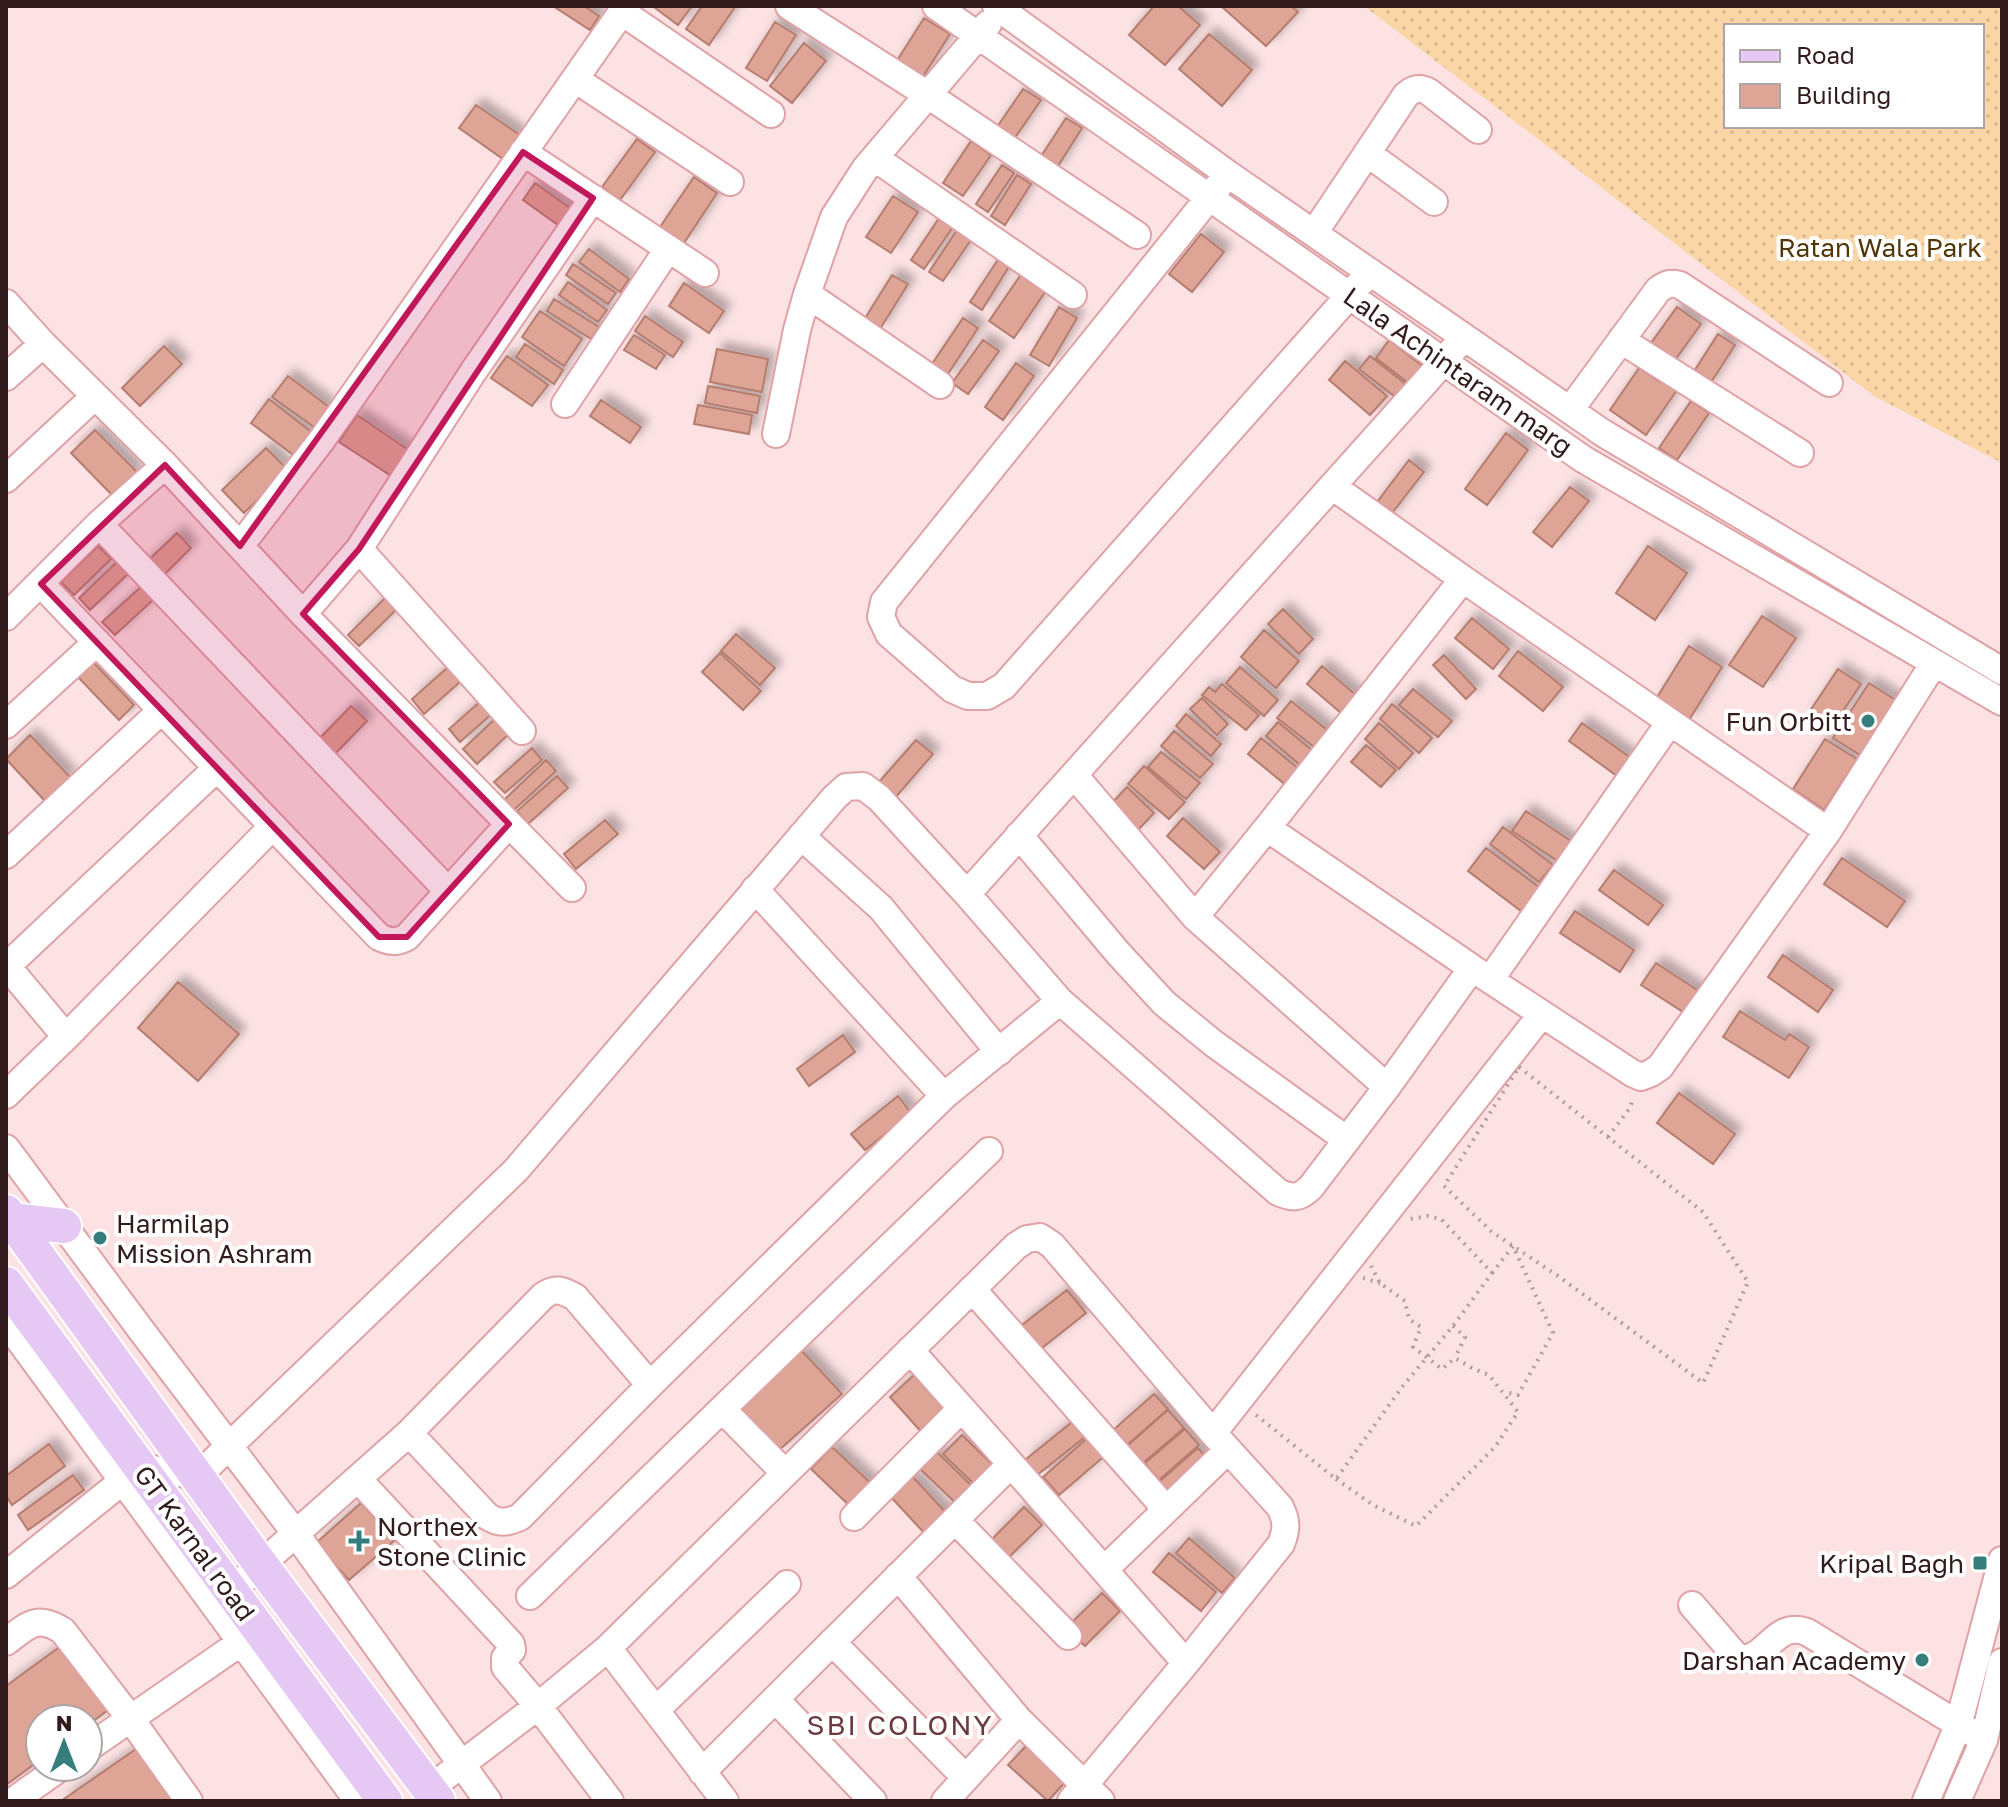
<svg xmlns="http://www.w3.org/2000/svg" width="2008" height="1807" font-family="'Golos Text',sans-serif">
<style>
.grass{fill:url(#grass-dots);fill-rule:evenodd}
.building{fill:#dea495;stroke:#b47d70;stroke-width:2;filter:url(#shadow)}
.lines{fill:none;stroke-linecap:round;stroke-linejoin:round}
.minor-casing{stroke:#dfa2a6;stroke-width:30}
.major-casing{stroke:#fff;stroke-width:38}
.path{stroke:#b2999a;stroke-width:4;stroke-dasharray:2 6;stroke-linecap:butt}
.minor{stroke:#fff;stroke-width:26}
.major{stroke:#e5c8f3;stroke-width:34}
.marked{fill:#c2185b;fill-opacity:0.2;stroke:#c2185b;stroke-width:6;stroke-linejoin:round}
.poi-dot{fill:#357e7d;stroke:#fff;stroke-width:3}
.labels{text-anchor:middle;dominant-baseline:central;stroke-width:8;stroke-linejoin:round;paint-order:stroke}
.park-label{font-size:26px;fill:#533606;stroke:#fff}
.street-label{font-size:26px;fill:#311b1c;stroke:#fff}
.poi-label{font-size:26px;fill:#311b1c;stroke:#fff;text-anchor:end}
.neighbourhood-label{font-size:28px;letter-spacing:2px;fill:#6c393e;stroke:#fff}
</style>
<defs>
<pattern id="grass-dots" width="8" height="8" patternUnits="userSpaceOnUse" patternTransform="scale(2)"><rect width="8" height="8" fill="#fad6a6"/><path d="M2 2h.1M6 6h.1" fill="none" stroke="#d7b78e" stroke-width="1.8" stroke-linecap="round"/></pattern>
<filter id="shadow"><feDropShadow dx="7" dy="-7" stdDeviation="4" flood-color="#0004"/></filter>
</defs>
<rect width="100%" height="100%" fill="#fce2e3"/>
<path class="grass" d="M 1364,6 L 2002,6 L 2002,463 L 1874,396 ZM 1726,26 L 1982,26 L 1982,126 L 1726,126 Z"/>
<path class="building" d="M 553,6 L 584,6 L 599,16 L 590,30 Z
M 657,6 L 692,6 L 678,25 L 655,8 Z
M 702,6 L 735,7 L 709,45 L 686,29 Z
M 1154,6 L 1178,6 L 1200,25 L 1165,65 L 1129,35 Z
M 1221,6 L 1291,6 L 1298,12 L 1266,46 Z
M 924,18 L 950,34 L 919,83 L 893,67 Z
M 775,22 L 796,35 L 767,81 L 746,68 Z
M 1209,34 L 1252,70 L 1222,106 L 1179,69 Z
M 804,43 L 826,61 L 792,103 L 770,86 Z
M 1023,89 L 1041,100 L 1012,142 L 995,130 Z
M 476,105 L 520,135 L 503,159 L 459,128 Z
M 1066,118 L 1082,128 L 1055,171 L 1038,161 Z
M 637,139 L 655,152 L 620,200 L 602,187 Z
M 971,141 L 991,155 L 963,196 L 943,183 Z
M 1002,165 L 1014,173 L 988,212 L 976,204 Z
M 1017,175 L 1031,184 L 1005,225 L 991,216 Z
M 694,177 L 717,193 L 684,243 L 660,227 Z
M 535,183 L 577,213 L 565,230 L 523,200 Z
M 893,196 L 918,212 L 891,253 L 866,237 Z
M 941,215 L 955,224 L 924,269 L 911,260 Z
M 961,224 L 975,234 L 943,281 L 929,272 Z
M 1201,234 L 1224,252 L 1192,292 L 1169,274 Z
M 589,249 L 629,279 L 620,292 L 579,262 Z
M 999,258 L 1010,265 L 982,310 L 970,302 Z
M 573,264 L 616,293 L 608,304 L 566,275 Z
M 1022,273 L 1047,289 L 1014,338 L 989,321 Z
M 892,275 L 908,284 L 880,329 L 864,320 Z
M 568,282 L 607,310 L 598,322 L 559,295 Z
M 684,283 L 724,311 L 709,333 L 669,306 Z
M 554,299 L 599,327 L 591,339 L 547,311 Z
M 1059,307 L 1077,318 L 1049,366 L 1030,355 Z
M 1677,307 L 1701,324 L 1670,367 L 1646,350 Z
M 540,311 L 582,339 L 564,366 L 522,337 Z
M 645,316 L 683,342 L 673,357 L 635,331 Z
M 963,318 L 978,328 L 946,377 L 930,367 Z
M 1718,334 L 1735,345 L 1708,387 L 1691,376 Z
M 634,335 L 665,355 L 656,369 L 624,350 Z
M 983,340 L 999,351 L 968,394 L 952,383 Z
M 1389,340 L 1430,372 L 1416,389 L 1376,358 Z
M 525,344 L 563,370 L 554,384 L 516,357 Z
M 164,346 L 182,364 L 140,406 L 122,388 Z
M 717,349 L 768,359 L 762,392 L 710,382 Z
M 507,356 L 548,385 L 532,406 L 491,378 Z
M 1370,356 L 1412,389 L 1402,402 L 1359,369 Z
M 1345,361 L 1387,396 L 1370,415 L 1329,380 Z
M 1016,363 L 1034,376 L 1003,420 L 985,407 Z
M 1639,368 L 1659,381 L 1661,378 L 1677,390 L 1646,435 L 1610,410 Z
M 288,376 L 329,407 L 314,427 L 272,397 Z
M 708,386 L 760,396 L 757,413 L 705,403 Z
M 269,399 L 314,434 L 296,457 L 251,423 Z
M 601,400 L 641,427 L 630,443 L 590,416 Z
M 1691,401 L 1709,413 L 1677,460 L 1659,448 Z
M 698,405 L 752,415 L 749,434 L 694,424 Z
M 357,415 L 410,451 L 393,477 L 339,442 Z
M 95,430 L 137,472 L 113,496 L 71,453 Z
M 1506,433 L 1528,450 L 1487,505 L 1465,489 Z
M 266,448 L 288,470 L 244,513 L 222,490 Z
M 1409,460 L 1424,472 L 1389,517 L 1374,506 Z
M 1570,487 L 1589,501 L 1552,547 L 1533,532 Z
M 177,533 L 191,548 L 158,581 L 143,565 Z
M 98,546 L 111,559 L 74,595 L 61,582 Z
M 1648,546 L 1687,573 L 1655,620 L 1616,593 Z
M 117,562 L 128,574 L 90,610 L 79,598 Z
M 141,587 L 153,600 L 115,635 L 102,622 Z
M 385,598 L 396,610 L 359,646 L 348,635 Z
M 1283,609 L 1313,639 L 1299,654 L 1268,624 Z
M 1762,616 L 1796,638 L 1763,687 L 1729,665 Z
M 1472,618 L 1509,649 L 1493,669 L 1455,638 Z
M 1264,630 L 1299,661 L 1276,688 L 1241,657 Z
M 736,634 L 775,668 L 760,685 L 721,651 Z
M 1689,646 L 1722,667 L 1689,720 L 1656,699 Z
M 1518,651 L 1563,687 L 1543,711 L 1499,676 Z
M 720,653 L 761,691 L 743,710 L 702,672 Z
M 1444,655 L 1476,689 L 1466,699 L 1433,665 Z
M 93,662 L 134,705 L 119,720 L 78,677 Z
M 1322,666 L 1363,701 L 1348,719 L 1307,684 Z
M 1240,667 L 1278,700 L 1264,716 L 1226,683 Z
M 447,668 L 460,682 L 424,714 L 412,699 Z
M 1838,669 L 1861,684 L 1829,732 L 1806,717 Z
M 1869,683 L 1902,704 L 1866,759 L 1833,738 Z
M 1222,684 L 1259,715 L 1246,730 L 1202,695 L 1209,687 L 1215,692 Z
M 1413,689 L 1452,721 L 1438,737 L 1399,705 Z
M 1202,698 L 1228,724 L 1217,735 L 1190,709 Z
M 483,699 L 494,712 L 460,742 L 449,729 Z
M 1291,701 L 1337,738 L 1323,754 L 1277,718 Z
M 1392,704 L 1432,738 L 1419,753 L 1380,719 Z
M 351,706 L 367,721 L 332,757 L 317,741 Z
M 1186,714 L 1221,744 L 1211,756 L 1176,726 Z
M 498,716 L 512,731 L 477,764 L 463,749 Z
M 1278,722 L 1319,756 L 1307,771 L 1266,736 Z
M 1379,723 L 1413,753 L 1399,769 L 1365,739 Z
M 1582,723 L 1631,758 L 1617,776 L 1569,741 Z
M 1174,731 L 1213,764 L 1200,778 L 1161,746 Z
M 30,735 L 70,777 L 45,801 L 6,759 Z
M 1261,738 L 1300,770 L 1287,786 L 1248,754 Z
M 1825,739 L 1857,759 L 1824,810 L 1793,789 Z
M 916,740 L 933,754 L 895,798 L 878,783 Z
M 1366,745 L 1396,770 L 1381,787 L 1351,762 Z
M 532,748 L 542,760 L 505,793 L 494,782 Z
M 1161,752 L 1200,783 L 1186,799 L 1148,767 Z
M 546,760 L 556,771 L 514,810 L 504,800 Z
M 1144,766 L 1185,802 L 1169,819 L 1128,784 Z
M 557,776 L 568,788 L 528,824 L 517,811 Z
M 1127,787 L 1154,813 L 1138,830 L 1111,804 Z
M 1526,811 L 1580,847 L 1567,867 L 1512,831 Z
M 1183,818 L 1220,852 L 1204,869 L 1167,836 Z
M 605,820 L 618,834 L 576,869 L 564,854 Z
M 1503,827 L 1553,865 L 1539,882 L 1490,844 Z
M 1486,848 L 1539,887 L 1521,911 L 1468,871 Z
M 1842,858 L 1905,901 L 1887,927 L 1824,884 Z
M 1614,870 L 1663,905 L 1648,925 L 1599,890 Z
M 1575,911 L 1634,950 L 1620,972 L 1560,933 Z
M 1783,955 L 1833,990 L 1818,1012 L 1768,977 Z
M 1656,963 L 1705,995 L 1691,1017 L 1641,985 Z
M 178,982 L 239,1034 L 198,1081 L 138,1028 Z
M 1740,1011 L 1785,1040 L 1789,1034 L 1809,1047 L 1789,1078 L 1723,1037 Z
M 843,1035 L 855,1052 L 809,1086 L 797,1069 Z
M 1679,1093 L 1735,1134 L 1713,1164 L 1657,1123 Z
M 898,1096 L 911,1113 L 865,1150 L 851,1134 Z
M 1067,1290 L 1086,1313 L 1037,1352 L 1018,1328 Z
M 802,1351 L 842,1394 L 778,1451 L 739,1408 Z
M 914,1375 L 949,1415 L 925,1436 L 890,1397 Z
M 1154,1394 L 1168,1409 L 1125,1447 L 1112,1431 Z
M 1168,1410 L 1184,1428 L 1143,1463 L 1127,1446 Z
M 1077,1418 L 1090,1433 L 1037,1475 L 1025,1460 Z
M 1185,1429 L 1199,1445 L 1159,1480 L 1145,1463 Z
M 1092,1434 L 1108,1453 L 1059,1495 L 1043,1477 Z
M 962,1435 L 998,1470 L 979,1489 L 943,1454 Z
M 49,1444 L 65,1466 L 12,1505 L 6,1496 L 6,1476 Z
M 832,1447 L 875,1487 L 853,1509 L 811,1469 Z
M 1198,1448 L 1211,1463 L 1172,1496 L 1160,1481 Z
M 937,1452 L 978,1492 L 962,1509 L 920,1469 Z
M 73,1475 L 84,1490 L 28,1530 L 18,1515 Z
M 912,1476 L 950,1517 L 928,1537 L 890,1496 Z
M 361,1503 L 395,1540 L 349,1580 L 316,1543 Z
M 1024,1507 L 1042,1525 L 1006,1560 L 989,1542 Z
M 1189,1538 L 1235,1578 L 1222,1593 L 1176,1553 Z
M 1169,1553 L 1216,1592 L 1201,1611 L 1153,1572 Z
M 1102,1593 L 1120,1611 L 1085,1646 L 1066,1628 Z
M 61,1646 L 108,1710 L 88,1725 L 88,1719 L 40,1719 L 40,1760 L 6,1785 L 6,1686 Z
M 1026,1746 L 1066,1781 L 1048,1801 L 1008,1765 Z
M 139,1747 L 177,1801 L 61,1801 Z"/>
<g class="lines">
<defs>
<path id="minor" d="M 789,6 L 928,95 L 1137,235
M 936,6 L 1583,459 L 2002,702
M 996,6 L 1228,174 L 1603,433 L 2002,671
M 622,12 L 771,114
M 575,79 L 730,182
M 523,152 L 705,273
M 1367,153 L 1434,202
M 875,158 L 1073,295
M 1228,174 L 884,602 L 881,617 L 889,634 L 952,689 L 968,696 L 987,696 L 1004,686 L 1370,272
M 1314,233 L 1406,95 C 1414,88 1420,87 1429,92 L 1478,130
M 807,294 L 940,385
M 6,303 L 43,344 L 165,465 L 303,614 L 572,888
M 1621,340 L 1800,453
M 6,377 L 43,344
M 565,404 L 668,249
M 1570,410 L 1658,290 C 1666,284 1671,282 1680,285 L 1829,383
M 776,434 L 797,330 L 807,294 L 834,217 L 865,169 L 988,24
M 6,479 L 95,396
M 99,524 L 448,891
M 240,546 L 321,441 L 626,6
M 359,549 L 522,731
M 1463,579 L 1828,831 L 1934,663
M 41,584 L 379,937 C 390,942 396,943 407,937 L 509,824
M 303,614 L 359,549 L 473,372 L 593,198
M 6,617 L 99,524 L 165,465
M 6,725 L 97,642
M 1074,775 L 1195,917 L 1387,1087
M 1019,835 L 1118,953 L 1164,1003 L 1213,1043 L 1347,1140
M 801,836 L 881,908 L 999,1052
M 6,855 L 162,710
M 755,889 L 944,1096
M 967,894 L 1060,1001
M 1195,917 L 1267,828
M 6,965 L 66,1037
M 7,966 L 217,768
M 1472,968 L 1632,1073 L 1641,1077 L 1651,1073 L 1660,1067 L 1828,831
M 1490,980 L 1670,722
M 6,1095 L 66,1037 L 273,826
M 6,1148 L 141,1330 L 296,1534 L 488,1801
M 972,1289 L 1166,1509
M 6,1322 L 358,1801
M 409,1433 L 487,1516 C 499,1524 507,1523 520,1517 L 650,1385 L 944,1096 L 1060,1001 L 1278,1192 C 1293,1199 1300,1198 1311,1187 L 1387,1087 L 1472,968 L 1267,828 L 1463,579 L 1332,486
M 1213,1433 L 1542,1014
M 1011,1464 L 1186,1663
M 785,1473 L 722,1409 L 989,1151
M 358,1479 L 511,1644 L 512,1650 L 505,1658 L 505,1667 L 538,1706 L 610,1801
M 854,1517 L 961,1409
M 955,1520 L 1068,1636
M 1104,1570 L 1228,1450
M 6,1575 L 140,1467 L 198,1476 L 516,1170 L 834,798 L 846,787 L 863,786 L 879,798 L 967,894 L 1429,378 L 1464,337
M 898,1576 L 1019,1720
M 231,1591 L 409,1433 L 543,1296 C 555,1287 562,1290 575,1297 L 650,1385
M 530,1596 L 722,1409
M 1692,1605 L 1736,1656 L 1741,1659 C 1769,1658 1775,1620 1807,1632 L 1984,1740
M 6,1642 C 28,1625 37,1614 63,1631 L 130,1718 L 189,1801
M 832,1642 L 966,1778
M 608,1648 L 1016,1246 L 1027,1239 L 1040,1237 L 1052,1245 L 1213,1433 L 1280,1507 C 1287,1521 1287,1529 1281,1544 L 1186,1663 L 1071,1801
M 775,1699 L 873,1801
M 656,1710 L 787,1584
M 88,1748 L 256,1632
M 702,1772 L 1011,1464 L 910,1350
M 429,1789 L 538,1706 L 608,1648 L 725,1801
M 13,1801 L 61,1767
M 945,1801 L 1019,1720 L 1101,1801
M 1926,1801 L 1958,1726 L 2002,1560
M 1957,1801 L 1984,1740 L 2002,1662"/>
<path id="major" d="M 6,1212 L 261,1565 L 438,1801
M 12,1220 L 64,1226
M 6,1284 L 385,1801"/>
</defs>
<use href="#minor" class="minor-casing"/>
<use href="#major" class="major-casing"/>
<path class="path" d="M 1519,1067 L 1703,1212 L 1748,1282 L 1703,1383 L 1558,1276 L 1492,1232 L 1444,1186 Z
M 1608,1137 L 1630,1108 L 1633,1099
M 1492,1273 L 1513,1246 L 1553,1333 L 1518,1395 L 1505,1392
M 1363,1278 L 1380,1283
M 1453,1326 L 1465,1337 L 1455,1358
M 1256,1415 L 1336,1479 L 1402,1387 L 1453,1326 L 1492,1273 L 1441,1219 L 1428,1216 L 1409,1219
M 1336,1479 L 1373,1505 L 1416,1526 L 1495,1447 L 1518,1412 L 1489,1375 L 1472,1368 L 1455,1358 L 1442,1369 L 1413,1347 L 1421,1327 L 1409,1319 L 1405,1301 L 1380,1283 L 1371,1266"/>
<use href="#minor" class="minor"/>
<use href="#major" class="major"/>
</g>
<path class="marked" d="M 523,152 L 593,198 L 359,549 L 303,614 L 509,824 L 407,937 L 379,937 L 41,584 L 165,465 L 240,546 Z"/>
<g class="poi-dot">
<circle cx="1868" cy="721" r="8"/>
<circle cx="100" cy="1238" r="8"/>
<path d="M355 1529h8v8h8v8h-8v8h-8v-8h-8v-8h8z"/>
<rect x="1972" y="1555" width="16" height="16" rx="4"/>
<circle cx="1922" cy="1660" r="8"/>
</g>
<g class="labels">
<g class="park-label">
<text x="1880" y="247">Ratan Wala Park</text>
</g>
<g class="street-label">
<text transform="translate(1458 371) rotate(35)">Lala Achintaram marg</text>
<text transform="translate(195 1543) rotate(54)">GT Karnal road</text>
</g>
<g class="poi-label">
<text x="1852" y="721">Fun Orbitt</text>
<text x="116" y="1223" text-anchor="start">Harmilap<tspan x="116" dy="30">Mission Ashram</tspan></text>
<text x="377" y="1526" text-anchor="start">Northex<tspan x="377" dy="30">Stone Clinic</tspan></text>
<text x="1964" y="1563">Kripal Bagh</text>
<text x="1906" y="1660">Darshan Academy</text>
</g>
<g class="neighbourhood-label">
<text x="900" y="1724">SBI COLONY</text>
</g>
</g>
<rect width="2008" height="1807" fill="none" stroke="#311b1c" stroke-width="16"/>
<rect x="1724" y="24" width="260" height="104" fill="#ffffff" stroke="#ada4a4" stroke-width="2"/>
<rect x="1740" y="50" width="40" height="12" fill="#e5c8f3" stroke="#ada4a4" stroke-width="2"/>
<text x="1796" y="64" font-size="24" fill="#311b1c">Road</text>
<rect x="1740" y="84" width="40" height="24" fill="#dea495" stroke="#ada4a4" stroke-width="2"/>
<text x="1796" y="104" font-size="24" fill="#311b1c">Building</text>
<g transform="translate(64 1743)"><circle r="38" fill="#ffffff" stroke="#ada4a4" stroke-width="2"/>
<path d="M0-6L14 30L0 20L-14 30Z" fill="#357e7d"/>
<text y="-12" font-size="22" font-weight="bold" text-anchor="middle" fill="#311b1c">N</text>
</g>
</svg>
